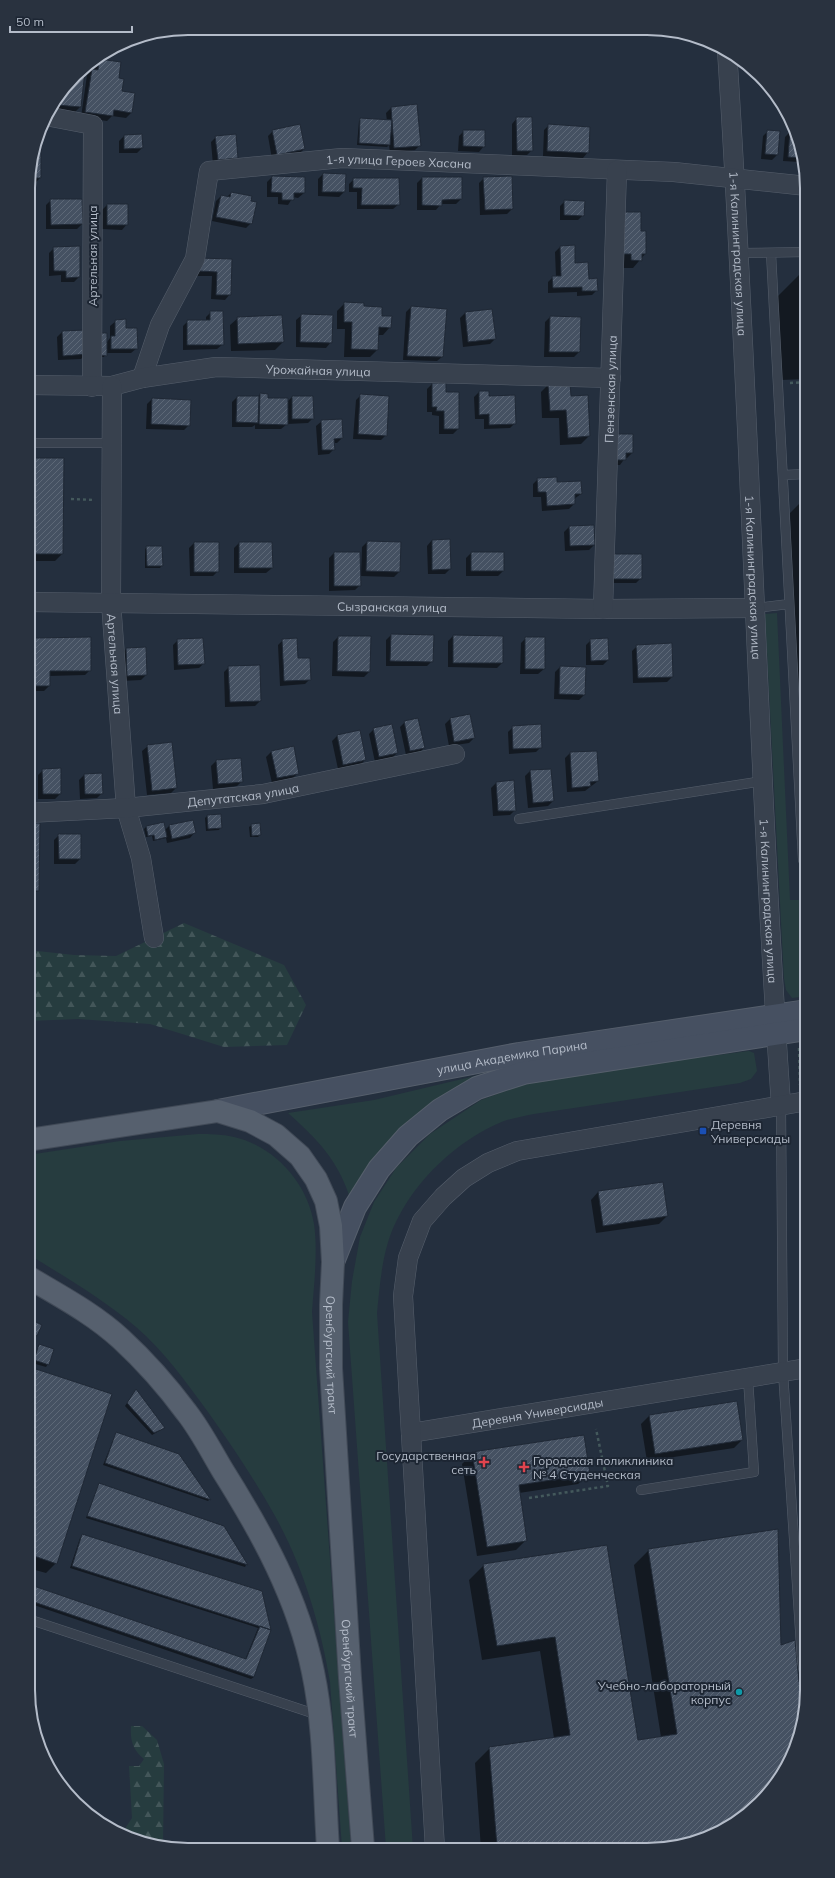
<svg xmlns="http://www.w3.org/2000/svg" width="835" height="1878" font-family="Mulish,sans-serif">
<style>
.green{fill:#263c3f}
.forest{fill:url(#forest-firs)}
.shadow{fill:#0007}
.building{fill:url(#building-hatch);stroke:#1f2835}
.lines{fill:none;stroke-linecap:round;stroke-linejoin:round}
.service-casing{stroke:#565f6c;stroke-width:10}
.minor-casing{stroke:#565f6c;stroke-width:20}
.secondary-casing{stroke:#565f6c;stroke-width:24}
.primary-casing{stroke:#414a57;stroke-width:24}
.path{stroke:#44595c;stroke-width:2.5;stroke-dasharray:3 3;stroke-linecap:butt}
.service{stroke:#38414e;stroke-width:9}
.minor{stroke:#38414e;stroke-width:19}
.secondary{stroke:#465061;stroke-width:22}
.primary{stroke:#56606e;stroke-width:22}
.transit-dot{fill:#1a4fb4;stroke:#1d2633;stroke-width:1.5}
.health-dot{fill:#e0444e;stroke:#1d2633;stroke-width:1.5}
.culture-dot{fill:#0f9aa8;stroke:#1d2633;stroke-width:1.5}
.labels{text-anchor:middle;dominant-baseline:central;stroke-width:4;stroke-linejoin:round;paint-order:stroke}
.street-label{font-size:12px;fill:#b4bcc9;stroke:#1d2633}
.poi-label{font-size:12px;fill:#b4bcc9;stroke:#1d2633;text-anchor:start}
.rim{fill:none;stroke:#b4bcc9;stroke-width:2}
</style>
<defs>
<pattern id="forest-firs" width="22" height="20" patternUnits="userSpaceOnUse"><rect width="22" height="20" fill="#263c3f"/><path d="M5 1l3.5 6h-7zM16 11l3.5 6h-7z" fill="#435659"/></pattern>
<pattern id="building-hatch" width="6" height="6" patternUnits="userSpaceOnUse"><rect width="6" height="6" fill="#455162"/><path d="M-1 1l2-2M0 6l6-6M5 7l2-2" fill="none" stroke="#5d6877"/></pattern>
</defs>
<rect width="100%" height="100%" fill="#242f3e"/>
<path class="green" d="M 777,613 L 790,900 L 805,900 L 805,925 L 807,925 L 807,996 L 792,998 L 786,990 L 784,979 L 765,614 Z
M 807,1046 L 807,1078 L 802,1075 L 801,1053 Z
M 749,1051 L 754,1053 L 757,1071 L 751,1079 L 740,1083 L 534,1114 C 524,1116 514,1118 504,1121 C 457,1140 415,1180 394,1226 C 382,1253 380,1284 377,1313 L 413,1849 L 386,1848 L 348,1322 L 352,1281 L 360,1237 L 374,1202 L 396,1168 L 430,1134 L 481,1100 L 530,1082 L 616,1068 Z
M 479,1075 C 446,1095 405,1118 382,1149 C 370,1164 360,1182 350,1198 C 338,1160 317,1139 288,1113 L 374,1100 Z
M 198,1134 C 210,1134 222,1134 234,1137 C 275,1146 308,1184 314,1224 C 318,1250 314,1285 312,1312 L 351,1848 L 342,1848 L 330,1682 C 321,1627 303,1566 275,1516 C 255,1480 232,1446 208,1412 C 186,1382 164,1351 136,1327 C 103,1299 65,1277 28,1254 L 28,1155 L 120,1141 Z"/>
<path class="forest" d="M 184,923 L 284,965 L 306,1005 L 287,1045 L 224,1047 L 150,1024 L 78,1019 L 28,1021 L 28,950 L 74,955 L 116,956 Z
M 131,1726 L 142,1726 L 157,1740 L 164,1764 L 163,1847 L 157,1847 L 126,1836 L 126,1827 L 132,1818 L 129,1766 L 139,1766 L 144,1759 C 133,1750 130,1741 131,1726 Z"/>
<path class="shadow" d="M 100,60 L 118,79 L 121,92 L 131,113 L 126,118 L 112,116 L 107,121 L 81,117 L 87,75 L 92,70 L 94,70 L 95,65 Z
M 80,72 L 84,72 L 80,107 L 75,112 L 53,109 L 53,106 Z
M 391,108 L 420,145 L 415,150 L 390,153 L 389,145 L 387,147 L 357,145 L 359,121 L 361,119 L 387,121 L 386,113 Z
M 517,118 L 532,150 L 527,155 L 512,156 L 512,124 Z
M 549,125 L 588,152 L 583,158 L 543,156 L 544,130 Z
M 273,131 L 304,149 L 299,154 L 272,159 L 268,136 Z
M 464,131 L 484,146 L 479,152 L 458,151 L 459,136 Z
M 768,131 L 777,155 L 772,160 L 761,159 L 763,136 Z
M 790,132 L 795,133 L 801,146 L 803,159 L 799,162 L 783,161 L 785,137 Z
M 141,135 L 142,148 L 137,153 L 119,153 L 119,141 L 124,136 Z
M 216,137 L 237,158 L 232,163 L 213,165 L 211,142 Z
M 36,148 L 40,148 L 40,178 L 35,183 L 28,183 Z
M 323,174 L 344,192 L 339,197 L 318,196 L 318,179 Z
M 272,177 L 304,193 L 298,198 L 293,197 L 288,205 L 278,204 L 278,197 L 267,197 L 267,182 Z
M 422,178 L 461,178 L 461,199 L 456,204 L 441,204 L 436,210 L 417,210 L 417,183 Z
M 484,178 L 512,209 L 507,214 L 480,215 L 479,183 Z
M 354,179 L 399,204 L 393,209 L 357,209 L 357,192 L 349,192 L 349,184 Z
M 231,193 L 250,202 L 251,223 L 246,228 L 212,221 L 216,201 L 221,196 L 227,197 Z
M 51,200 L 82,224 L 77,229 L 46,229 L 46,205 Z
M 565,201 L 583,215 L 578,220 L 560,220 L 560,206 Z
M 107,205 L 127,224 L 122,230 L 102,229 L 102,210 Z
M 640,232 L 645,254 L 633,268 L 623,268 L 609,261 Z
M 560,247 L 597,290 L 592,295 L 577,296 L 577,292 L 548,293 L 548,282 L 553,277 L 556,277 L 555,252 Z
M 54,248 L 79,277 L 74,282 L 61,282 L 61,275 L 49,276 L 49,253 Z
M 231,260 L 230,294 L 225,300 L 211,299 L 212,276 L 194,276 L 195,264 Z
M 802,272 L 807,272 L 807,379 L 781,380 L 777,297 Z
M 345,303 L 381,317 L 390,327 L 383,335 L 378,335 L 377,350 L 370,357 L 344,357 L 345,329 L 337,329 L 337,311 Z
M 411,307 L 443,356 L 437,361 L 403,360 L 406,312 Z
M 211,312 L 223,344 L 217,349 L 183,350 L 183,326 L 188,321 L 206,321 L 206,317 Z
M 465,313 L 495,339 L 490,344 L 463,347 L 460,318 Z
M 302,315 L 331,342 L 326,348 L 296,347 L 296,320 Z
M 550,317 L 580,318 L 579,352 L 574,357 L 544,357 L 545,322 Z
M 238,318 L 283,342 L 275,350 L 231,351 L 230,325 Z
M 116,321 L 125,329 L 137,348 L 131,353 L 106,353 L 104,357 L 96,357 L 110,338 L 110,326 Z
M 84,331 L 86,354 L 81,359 L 58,360 L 57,337 L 62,332 Z
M 432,384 L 445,393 L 458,429 L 453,434 L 439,434 L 439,416 L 432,415 L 432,412 L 427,412 L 427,389 Z
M 549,384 L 570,398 L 589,436 L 581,444 L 560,445 L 559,418 L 542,418 L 541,392 Z
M 479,392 L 488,397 L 515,423 L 510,428 L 484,429 L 484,419 L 475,419 L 474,397 Z
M 260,394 L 267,399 L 287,402 L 292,397 L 313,418 L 308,423 L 287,424 L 281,429 L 255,429 L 255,425 L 252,427 L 232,427 L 232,402 L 237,397 L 258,397 Z
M 361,395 L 386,435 L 381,440 L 353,439 L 356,400 Z
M 152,399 L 189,425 L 184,430 L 146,429 L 147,404 Z
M 322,421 L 342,438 L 337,443 L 333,443 L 334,449 L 329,454 L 318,455 L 316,426 Z
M 614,435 L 632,453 L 627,458 L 625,458 L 620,465 L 610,465 Z
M 28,459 L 62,554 L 55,561 L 28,561 Z
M 538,479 L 556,483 L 581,494 L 574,499 L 574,504 L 569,509 L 542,511 L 541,497 L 533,497 L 533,484 Z
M 807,496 L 807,869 L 802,869 L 790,513 Z
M 593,526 L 594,545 L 589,550 L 565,551 L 564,532 L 569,527 Z
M 432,540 L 450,569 L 445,574 L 428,574 L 427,546 Z
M 367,542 L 399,572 L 394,577 L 361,576 L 362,547 Z
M 194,543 L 218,571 L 213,576 L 190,576 L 189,548 Z
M 239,543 L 272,568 L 266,573 L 234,573 L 234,548 Z
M 147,547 L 162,565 L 160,568 L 145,568 L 145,549 Z
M 334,553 L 359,553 L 360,585 L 355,590 L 329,591 L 329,558 Z
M 471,553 L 503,553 L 503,571 L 498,576 L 466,576 L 466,558 Z
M 608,560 L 641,578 L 636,583 L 608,583 Z
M 391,635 L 432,661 L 427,666 L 386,666 L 386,640 Z
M 453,636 L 502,663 L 497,668 L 448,667 L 448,641 Z
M 338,637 L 370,637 L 369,672 L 364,677 L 332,676 L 333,642 Z
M 526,638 L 544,669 L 538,674 L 520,674 L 521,643 Z
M 34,639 L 90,670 L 85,675 L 49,676 L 49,686 L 44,691 L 29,691 L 29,644 Z
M 178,640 L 204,663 L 199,668 L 174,670 L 173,645 Z
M 283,640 L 310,679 L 305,684 L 280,686 L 278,645 Z
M 591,640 L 608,660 L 603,665 L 586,665 L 586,645 Z
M 637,646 L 672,677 L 667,682 L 633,683 L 632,651 Z
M 126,649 L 146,675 L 141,680 L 122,681 L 121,654 Z
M 229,667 L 260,701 L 255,706 L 225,707 L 224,672 Z
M 560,667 L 585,668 L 584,695 L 579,700 L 554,699 L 555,672 Z
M 469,715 L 474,738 L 469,743 L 449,746 L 445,724 L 450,719 Z
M 405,722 L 424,748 L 419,753 L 406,755 L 400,727 Z
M 513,727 L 541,747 L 536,752 L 509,754 L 508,732 Z
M 374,729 L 397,753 L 392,758 L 375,762 L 369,734 Z
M 337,736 L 365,760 L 360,765 L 338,769 L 332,741 Z
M 148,746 L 176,788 L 171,793 L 147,795 L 142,751 Z
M 271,752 L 298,773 L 293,778 L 272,783 L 266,757 Z
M 596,752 L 598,781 L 585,791 L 567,792 L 565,758 L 570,753 Z
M 216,761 L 242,781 L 237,786 L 213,789 L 211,766 Z
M 43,770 L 60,794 L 55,799 L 38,799 L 38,775 Z
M 550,770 L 553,801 L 548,806 L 528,808 L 525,776 L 530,771 Z
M 84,775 L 102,793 L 97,798 L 80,799 L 79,780 Z
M 496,783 L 515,810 L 510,815 L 493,816 L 491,788 Z
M 207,816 L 221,827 L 219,830 L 206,831 L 205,818 Z
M 192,821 L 195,832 L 190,838 L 167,843 L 166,838 L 153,841 L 152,836 L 146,837 L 144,829 L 146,827 L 165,830 L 169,826 Z
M 28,824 L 38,890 L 33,895 L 28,895 Z
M 252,825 L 260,835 L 258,837 L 250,837 L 249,827 Z
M 59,835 L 80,859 L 75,864 L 54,864 L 54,840 Z
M 598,1192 L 667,1216 L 659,1224 L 596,1233 L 591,1200 Z
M 28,1319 L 41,1325 L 34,1338 L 28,1335 Z
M 39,1346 L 48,1364 L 46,1367 L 32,1363 Z
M 36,1370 L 56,1563 L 46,1573 L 28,1568 L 28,1378 Z
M 135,1391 L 163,1428 L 161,1430 L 152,1435 L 125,1406 Z
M 736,1403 L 742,1440 L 734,1448 L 647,1461 L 641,1424 L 649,1416 Z
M 116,1433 L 210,1499 L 208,1501 L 103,1465 Z
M 473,1453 L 589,1474 L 578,1484 L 519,1493 L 526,1540 L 516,1550 L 477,1556 L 462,1464 Z
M 99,1484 L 224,1526 L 246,1565 L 245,1567 L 86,1518 Z
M 82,1536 L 269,1630 L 254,1677 L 251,1679 L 28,1603 L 28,1585 L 245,1660 L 258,1628 L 70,1568 L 80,1538 Z
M 606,1546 L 637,1741 L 661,1737 L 634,1565 L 649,1550 L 780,1646 L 798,1684 L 795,1751 L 767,1795 L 736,1823 L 689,1844 L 647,1850 L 481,1849 L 475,1763 L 490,1748 L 554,1738 L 540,1651 L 482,1660 L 469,1580 L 484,1565 Z"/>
<path class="building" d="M 99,59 L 121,62 L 119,78 L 124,79 L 122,91 L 135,93 L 132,113 L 114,110 L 113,116 L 85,112 L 92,69 L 98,70 Z
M 80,71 L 85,71 L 81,107 L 57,105 L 58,100 Z
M 417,104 L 421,146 L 394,148 L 391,107 Z
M 516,117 L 532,117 L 533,151 L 517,151 Z
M 360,118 L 392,120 L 390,145 L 359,143 Z
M 300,124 L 305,149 L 277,155 L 272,130 Z
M 548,124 L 590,127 L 589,153 L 547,151 Z
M 463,130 L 485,130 L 485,147 L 463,146 Z
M 767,130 L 780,131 L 778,155 L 765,154 Z
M 790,131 L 795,132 L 801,146 L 803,158 L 788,157 Z
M 142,134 L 143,148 L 124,149 L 124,135 Z
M 236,134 L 238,158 L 218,160 L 215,136 Z
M 37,147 L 41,147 L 41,178 L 28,178 Z
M 323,173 L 346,174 L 345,192 L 322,192 Z
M 272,176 L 305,177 L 305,193 L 294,193 L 294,200 L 282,200 L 282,193 L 271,192 Z
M 512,176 L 513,209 L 485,210 L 483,177 Z
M 422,177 L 462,177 L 462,199 L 442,200 L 442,206 L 422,205 Z
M 353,178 L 399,178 L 400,205 L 361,205 L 362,188 L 353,188 Z
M 231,192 L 252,196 L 251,201 L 257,202 L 252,224 L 216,217 L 221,195 L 230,197 Z
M 50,199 L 82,199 L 83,224 L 51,225 Z
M 564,200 L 585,201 L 584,216 L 564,215 Z
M 107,204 L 128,204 L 128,225 L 107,225 Z
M 617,212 L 641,212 L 641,231 L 646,231 L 646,254 L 642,254 L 642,261 L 631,260 L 631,254 L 617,254 Z
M 575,245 L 575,263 L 588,262 L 589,279 L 597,278 L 598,291 L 582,291 L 582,287 L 553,288 L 552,276 L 561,276 L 560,246 Z
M 80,246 L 80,277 L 66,278 L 66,271 L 54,271 L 53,247 Z
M 199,258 L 232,259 L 231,295 L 216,295 L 217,272 L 199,271 Z
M 802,271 L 807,271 L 807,355 L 805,355 Z
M 344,302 L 364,303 L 364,306 L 382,307 L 382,316 L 392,316 L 391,328 L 379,327 L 378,350 L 351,349 L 352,322 L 344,322 Z
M 411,306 L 447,309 L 443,357 L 407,356 Z
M 492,309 L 496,339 L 468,342 L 465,312 Z
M 210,311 L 223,311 L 224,345 L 187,345 L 187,320 L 210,320 Z
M 301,314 L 333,315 L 332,343 L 300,342 Z
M 282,315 L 284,342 L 238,344 L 237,317 Z
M 550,316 L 581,317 L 580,352 L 549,352 Z
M 126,319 L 126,328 L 137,328 L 138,349 L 111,349 L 111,336 L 115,336 L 115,320 Z
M 85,330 L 87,354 L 63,356 L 62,331 Z
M 98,333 L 107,333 L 107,356 L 98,355 Z
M 570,382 L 571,396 L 588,395 L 590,436 L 568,438 L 566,410 L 550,411 L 548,384 Z
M 432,383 L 446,383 L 446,392 L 459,392 L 459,429 L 444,429 L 444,411 L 436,411 L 437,407 L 432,407 Z
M 479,391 L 489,391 L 489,396 L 515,395 L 516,424 L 489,425 L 489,414 L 479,415 Z
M 260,393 L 268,394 L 268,398 L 288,398 L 288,425 L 259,424 Z
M 360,394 L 389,396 L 387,436 L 358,434 Z
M 237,396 L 259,396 L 258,423 L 236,422 Z
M 292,396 L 313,396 L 314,419 L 292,419 Z
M 152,398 L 191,400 L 190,426 L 151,424 Z
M 342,419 L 343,438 L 334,439 L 335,450 L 322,450 L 321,420 Z
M 614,434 L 633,434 L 633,453 L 626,453 L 626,460 L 614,460 Z
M 28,458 L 64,458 L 63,554 L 28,554 Z
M 557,477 L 557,482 L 581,481 L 582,494 L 575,494 L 575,504 L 547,506 L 546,492 L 538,492 L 537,478 Z
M 594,525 L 595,545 L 570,546 L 569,526 Z
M 450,539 L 451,569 L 432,570 L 432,540 Z
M 367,541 L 401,542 L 400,572 L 366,571 Z
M 194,542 L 219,542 L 219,572 L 194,572 Z
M 239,542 L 272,542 L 273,568 L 239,568 Z
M 146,546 L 162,546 L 163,566 L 147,566 Z
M 334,552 L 360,552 L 361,586 L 334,586 Z
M 471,552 L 504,552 L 504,571 L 471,571 Z
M 613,554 L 642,554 L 642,579 L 613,579 Z
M 391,634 L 434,635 L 433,662 L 390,661 Z
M 453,635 L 503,636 L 503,663 L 453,663 Z
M 338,636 L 371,636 L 370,672 L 337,671 Z
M 91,637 L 91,671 L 50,671 L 50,686 L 34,686 L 34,638 Z
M 525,637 L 545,637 L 545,669 L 525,669 Z
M 203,638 L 205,664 L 178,665 L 177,639 Z
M 297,638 L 298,658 L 310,658 L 311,680 L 284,681 L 282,639 Z
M 608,638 L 609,660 L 591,661 L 590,639 Z
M 672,643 L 673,677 L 638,678 L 636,645 Z
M 146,647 L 147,675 L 127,676 L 126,648 Z
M 260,665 L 261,701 L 230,702 L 228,666 Z
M 560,666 L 586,667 L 585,695 L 559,694 Z
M 470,714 L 475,738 L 454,742 L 450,718 Z
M 418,718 L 425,748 L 410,751 L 404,721 Z
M 392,724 L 398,753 L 379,757 L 373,728 Z
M 541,724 L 542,748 L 513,749 L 512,726 Z
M 360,730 L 366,760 L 343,765 L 337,735 Z
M 172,742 L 177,788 L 152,791 L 147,745 Z
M 294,746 L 299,774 L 277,778 L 271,751 Z
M 597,751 L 599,781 L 590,782 L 591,786 L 572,788 L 570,752 Z
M 241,758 L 243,782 L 218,784 L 216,760 Z
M 61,768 L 61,794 L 43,794 L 42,769 Z
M 551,769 L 554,801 L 533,803 L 530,770 Z
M 102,773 L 103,794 L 85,794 L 84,774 Z
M 514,780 L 516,811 L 498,811 L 496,782 Z
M 221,814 L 222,828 L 208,829 L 207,815 Z
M 193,820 L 196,833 L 172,839 L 169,825 Z
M 164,822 L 167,837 L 155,840 L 154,835 L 148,836 L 146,826 Z
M 28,823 L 40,823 L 39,891 L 28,891 Z
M 260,823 L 261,835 L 252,836 L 251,824 Z
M 58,834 L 81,834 L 81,859 L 59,859 Z
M 663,1182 L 668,1216 L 603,1226 L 598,1191 Z
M 28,1318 L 42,1325 L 37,1336 L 28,1332 Z
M 39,1344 L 54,1349 L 49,1365 L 34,1360 Z
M 36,1369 L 112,1394 L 57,1564 L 28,1554 L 28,1392 Z
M 136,1389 L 165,1428 L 154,1433 L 127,1403 Z
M 737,1401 L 743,1440 L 655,1454 L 649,1415 Z
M 116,1432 L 179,1454 L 211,1500 L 105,1463 Z
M 584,1435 L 590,1474 L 519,1485 L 527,1541 L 487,1547 L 472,1452 Z
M 99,1483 L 224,1526 L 248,1565 L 87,1516 Z
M 778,1529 L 781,1645 L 795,1640 L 799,1682 L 807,1681 L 807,1701 L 795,1751 L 767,1795 L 736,1823 L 697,1841 L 697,1839 L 667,1845 L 667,1847 L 640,1850 L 639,1845 L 609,1850 L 493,1849 L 497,1847 L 489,1747 L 570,1735 L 555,1637 L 497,1646 L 483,1564 L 607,1545 L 638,1740 L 677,1734 L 648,1549 Z
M 82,1534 L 262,1591 L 271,1630 L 72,1566 Z
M 28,1584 L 246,1659 L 260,1626 L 271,1630 L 254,1677 L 28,1600 Z"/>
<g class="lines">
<defs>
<path id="service" d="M 739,253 L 807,252
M 771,253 L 803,860 L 807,870
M 28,443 L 112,443
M 783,475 L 807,474
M 755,608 L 789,604
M 519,819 L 763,781
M 781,1105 L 783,1372 L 802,1661 L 807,1689
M 641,1490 L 754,1472 L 748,1378
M 28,1619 L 318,1715"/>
<g id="minor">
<path id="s1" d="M 727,50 C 750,402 757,754 781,1105"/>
<path d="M 46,116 L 93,125 L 92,387"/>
<path id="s2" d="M 142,378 L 160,325 L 195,259 L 209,171 L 342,158 L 674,172 L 807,186"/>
<path id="s3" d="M 28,385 L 112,386 L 142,378 L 216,367 L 611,378"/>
<path id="s4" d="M 112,386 L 111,602 L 126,808 L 141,858 L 154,938"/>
<path id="s5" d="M 28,602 L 603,609 L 755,608"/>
<path id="s6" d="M 603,609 L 617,170"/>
<path id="s7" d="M 28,813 L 126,808 L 263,794 L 455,754"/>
<path id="s8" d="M 411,1433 L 807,1368"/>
<path d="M 435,1849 L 403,1296 L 408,1258 L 422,1221 L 443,1197 L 464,1178 L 488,1163 L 517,1151 L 807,1101"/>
</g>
<g id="secondary">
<path id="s9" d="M 218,1111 L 519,1054 L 807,1011"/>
<path d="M 333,1262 L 355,1207 L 379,1169 L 408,1136 L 440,1110 L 477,1088 L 523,1073 L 807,1029"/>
</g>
<g id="primary">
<path id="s10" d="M 28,1140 L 218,1111 L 250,1121 L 276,1135 L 300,1156 L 316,1179 L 326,1201 L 331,1226 L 333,1262 L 331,1305 L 331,1368 L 350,1678 L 363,1848"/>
<path d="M 28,1277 C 60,1296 94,1314 121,1339 C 146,1362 167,1386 187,1413 C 201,1431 211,1451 223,1471 C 262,1533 298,1598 313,1672 C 325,1729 324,1790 328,1848"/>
</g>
</defs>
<use href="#service" class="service-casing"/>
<use href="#minor" class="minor-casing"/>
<use href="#secondary" class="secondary-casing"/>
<use href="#primary" class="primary-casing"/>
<path class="path" d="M 790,383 L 807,382
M 71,499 L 95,500
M 799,1048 L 800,1085
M 529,1498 L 608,1486 L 596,1429
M 797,1742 L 796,1734 L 800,1729
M 786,1765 L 785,1759 L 791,1757"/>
<use href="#service" class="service"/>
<use href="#minor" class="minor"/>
<use href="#secondary" class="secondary"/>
<use href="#primary" class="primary"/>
</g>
<rect class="transit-dot" x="699" y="1127" width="8" height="8" rx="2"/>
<g class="health-dot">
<path d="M482 1456h4v4h4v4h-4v4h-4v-4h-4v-4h4z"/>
<path d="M522 1461h4v4h4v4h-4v4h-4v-4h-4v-4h4z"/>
</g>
<circle class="culture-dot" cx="739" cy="1692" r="4"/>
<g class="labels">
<g class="street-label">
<text stroke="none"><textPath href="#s2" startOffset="410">1-я улица Героев Хасана</textPath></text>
<text stroke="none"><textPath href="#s1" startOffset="204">1-я Калининградская улица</textPath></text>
<text transform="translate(92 256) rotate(-90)">Артельная улица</text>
<text stroke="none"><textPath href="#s3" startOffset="292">Урожайная улица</textPath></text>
<text stroke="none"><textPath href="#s6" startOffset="220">Пензенская улица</textPath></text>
<text stroke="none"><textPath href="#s1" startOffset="528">1-я Калининградская улица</textPath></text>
<text stroke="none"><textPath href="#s5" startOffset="364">Сызранская улица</textPath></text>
<text stroke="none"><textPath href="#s4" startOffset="278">Артельная улица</textPath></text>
<text stroke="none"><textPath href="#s7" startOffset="216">Депутатская улица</textPath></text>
<text stroke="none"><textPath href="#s1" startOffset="852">1-я Калининградская улица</textPath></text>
<text stroke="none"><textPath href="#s9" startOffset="299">улица Академика Парина</textPath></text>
<text stroke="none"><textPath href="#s10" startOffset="494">Оренбургский тракт</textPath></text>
<text stroke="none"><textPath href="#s8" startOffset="128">Деревня Универсиады</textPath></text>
<text stroke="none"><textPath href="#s10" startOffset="818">Оренбургский тракт</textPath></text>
</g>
<g class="poi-label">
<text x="711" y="1124">Деревня<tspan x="711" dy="14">Универсиады</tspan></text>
<text x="476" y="1455" text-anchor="end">Государственная<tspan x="476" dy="14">сеть</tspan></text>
<text x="533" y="1460">Городская поликлиника<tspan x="533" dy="14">№ 4 Студенческая</tspan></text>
<text x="731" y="1685" text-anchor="end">Учебно-лабораторный<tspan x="731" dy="14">корпус</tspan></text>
</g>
</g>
<path d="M0 0H835V1878H0ZM188 35H647A153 153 0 0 1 800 188V1690A153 153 0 0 1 647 1843H188A153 153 0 0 1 35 1690V188A153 153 0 0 1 188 35Z" fill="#29323f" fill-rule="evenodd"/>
<path class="rim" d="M188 35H647A153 153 0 0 1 800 188V1690A153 153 0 0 1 647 1843H188A153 153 0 0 1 35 1690V188A153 153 0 0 1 188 35Z"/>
<path d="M10 26v6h122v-6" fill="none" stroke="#b4bcc9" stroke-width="2"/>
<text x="16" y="26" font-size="12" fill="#b4bcc9" stroke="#1d2633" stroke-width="3" paint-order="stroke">50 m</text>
</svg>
